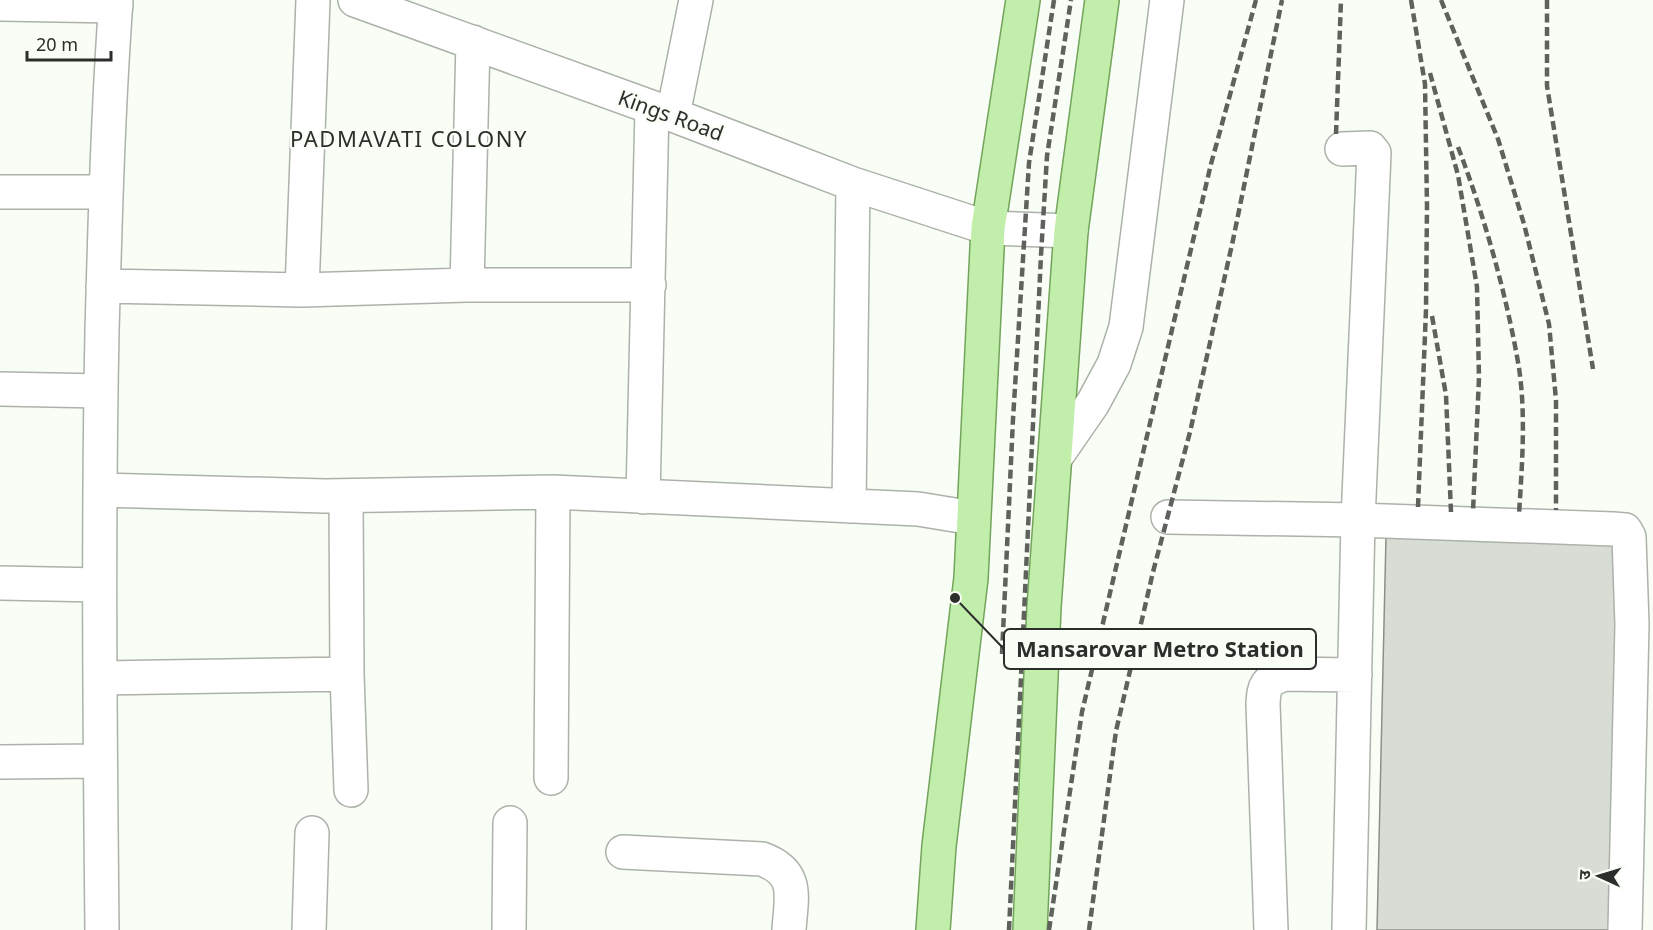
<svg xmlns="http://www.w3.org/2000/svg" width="1653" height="930" font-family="'Noto Sans','Noto Sans Devanagari',sans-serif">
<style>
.building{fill:#d7ddd4;stroke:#8a9088;stroke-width:1.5;filter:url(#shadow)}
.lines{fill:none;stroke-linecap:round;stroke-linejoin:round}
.minor-casing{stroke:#acb2aa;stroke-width:36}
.major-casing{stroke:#73a45b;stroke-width:36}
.minor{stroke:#fff;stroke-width:33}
.major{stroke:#c2eeac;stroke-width:33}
.rail{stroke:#5e615c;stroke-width:4.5;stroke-dasharray:9 4.5;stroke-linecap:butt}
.labels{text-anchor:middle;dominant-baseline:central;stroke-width:4.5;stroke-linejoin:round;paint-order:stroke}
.street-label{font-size:21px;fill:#2c2e2b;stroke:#f8fef5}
.neighbourhood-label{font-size:22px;letter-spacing:1.5px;fill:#2c2e2b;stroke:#f8fef5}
.leader{fill:none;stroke:#2c2e2b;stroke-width:2}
.callout-dot{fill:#2c2e2b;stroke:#f8fef5;stroke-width:2}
.callout{fill:#f8fef5;stroke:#2c2e2b;stroke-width:2}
.callout-label{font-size:22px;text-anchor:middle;font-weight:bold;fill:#2c2e2b}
</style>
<defs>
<filter id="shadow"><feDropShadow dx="5.5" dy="-5.5" stdDeviation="0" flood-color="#0004"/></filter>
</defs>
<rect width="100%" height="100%" fill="#f8fef5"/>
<path class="building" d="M 1386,536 L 1620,543 L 1610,930 L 1377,930 Z"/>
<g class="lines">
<defs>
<path id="minor" d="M 355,0 L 673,115 L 853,184 L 939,212 L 988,228 L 1071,231
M 0,4 L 116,6
M 673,115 L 696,0
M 0,192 L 105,192
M 467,285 L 473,42
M 103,286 L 302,290 L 467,285 L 649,285
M 302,290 L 313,0
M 0,389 L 101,391
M 1055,458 L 1093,403 L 1114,364 L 1126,327 L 1167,0
M 100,490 L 325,496 L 553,492 L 918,509 L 973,518
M 643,497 L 652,108
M 849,506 L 853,184
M 1168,517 L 1358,520 L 1374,153 L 1370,148 L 1342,149
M 0,583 L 99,585
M 347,674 L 351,790
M 100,678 L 347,674 L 346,496
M 0,762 L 100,761
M 551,778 L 553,492
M 623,852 L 762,859 C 800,873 791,897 789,930
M 102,930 C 100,730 98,531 102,332 C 105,221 108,110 116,0
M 309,930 L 312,833
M 509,930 L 510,823
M 1271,930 L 1263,704 C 1264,685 1266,681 1284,674 L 1355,675
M 1349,930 L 1358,520 L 1613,529 L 1625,530 L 1629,537 L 1632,625 L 1625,930"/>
<path id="major" d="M 933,930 L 939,846 L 971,578 L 988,228 L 1023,0
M 1030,930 L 1044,607 L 1071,231 L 1102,0"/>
</defs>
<use href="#minor" class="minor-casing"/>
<use href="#major" class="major-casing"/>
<use href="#minor" class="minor"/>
<use href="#major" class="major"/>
<path class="rail" d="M 1411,0 L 1425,84 L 1427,206 L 1426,310 L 1418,507
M 1441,0 L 1498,139 L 1524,224 L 1549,324 L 1556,400 L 1556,510
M 1547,0 L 1547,86 L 1593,369
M 1430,73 L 1458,175 L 1477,287 L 1479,378 L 1473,511
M 1336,134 L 1341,0
M 1458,147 C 1484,215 1507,296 1519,368 C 1526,415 1522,466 1519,514
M 1432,316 L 1446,395 L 1451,512
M 1002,654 L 1013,419 L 1029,163 L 1054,0
M 1009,930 L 1041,255 L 1047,156 L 1071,0
M 1049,930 L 1082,712 L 1211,164 L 1256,0
M 1089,930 L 1116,731 L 1153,572 L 1190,432 L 1233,240 L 1282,0"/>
</g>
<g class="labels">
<g class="street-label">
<text transform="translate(671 115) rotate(20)">Kings Road</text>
</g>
<g class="neighbourhood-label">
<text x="409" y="138">PADMAVATI COLONY</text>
</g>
</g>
<path class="leader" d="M955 598L1004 649"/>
<circle class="callout-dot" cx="955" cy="598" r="6"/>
<rect class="callout" x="1004" y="629" width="312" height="40" rx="6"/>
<g class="callout-label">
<text x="1160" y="657">Mansarovar Metro Station</text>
</g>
<g transform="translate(1599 876) rotate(274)" stroke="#f8fef5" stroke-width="4.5" paint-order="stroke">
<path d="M0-4.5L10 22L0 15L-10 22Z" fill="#2c2e2b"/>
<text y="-9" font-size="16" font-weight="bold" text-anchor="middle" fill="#2c2e2b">उ</text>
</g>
<path d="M27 51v9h84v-9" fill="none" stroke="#2c2e2b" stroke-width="3"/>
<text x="36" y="51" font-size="18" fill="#2c2e2b" stroke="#f8fef5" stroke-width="4.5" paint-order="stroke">20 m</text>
</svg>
